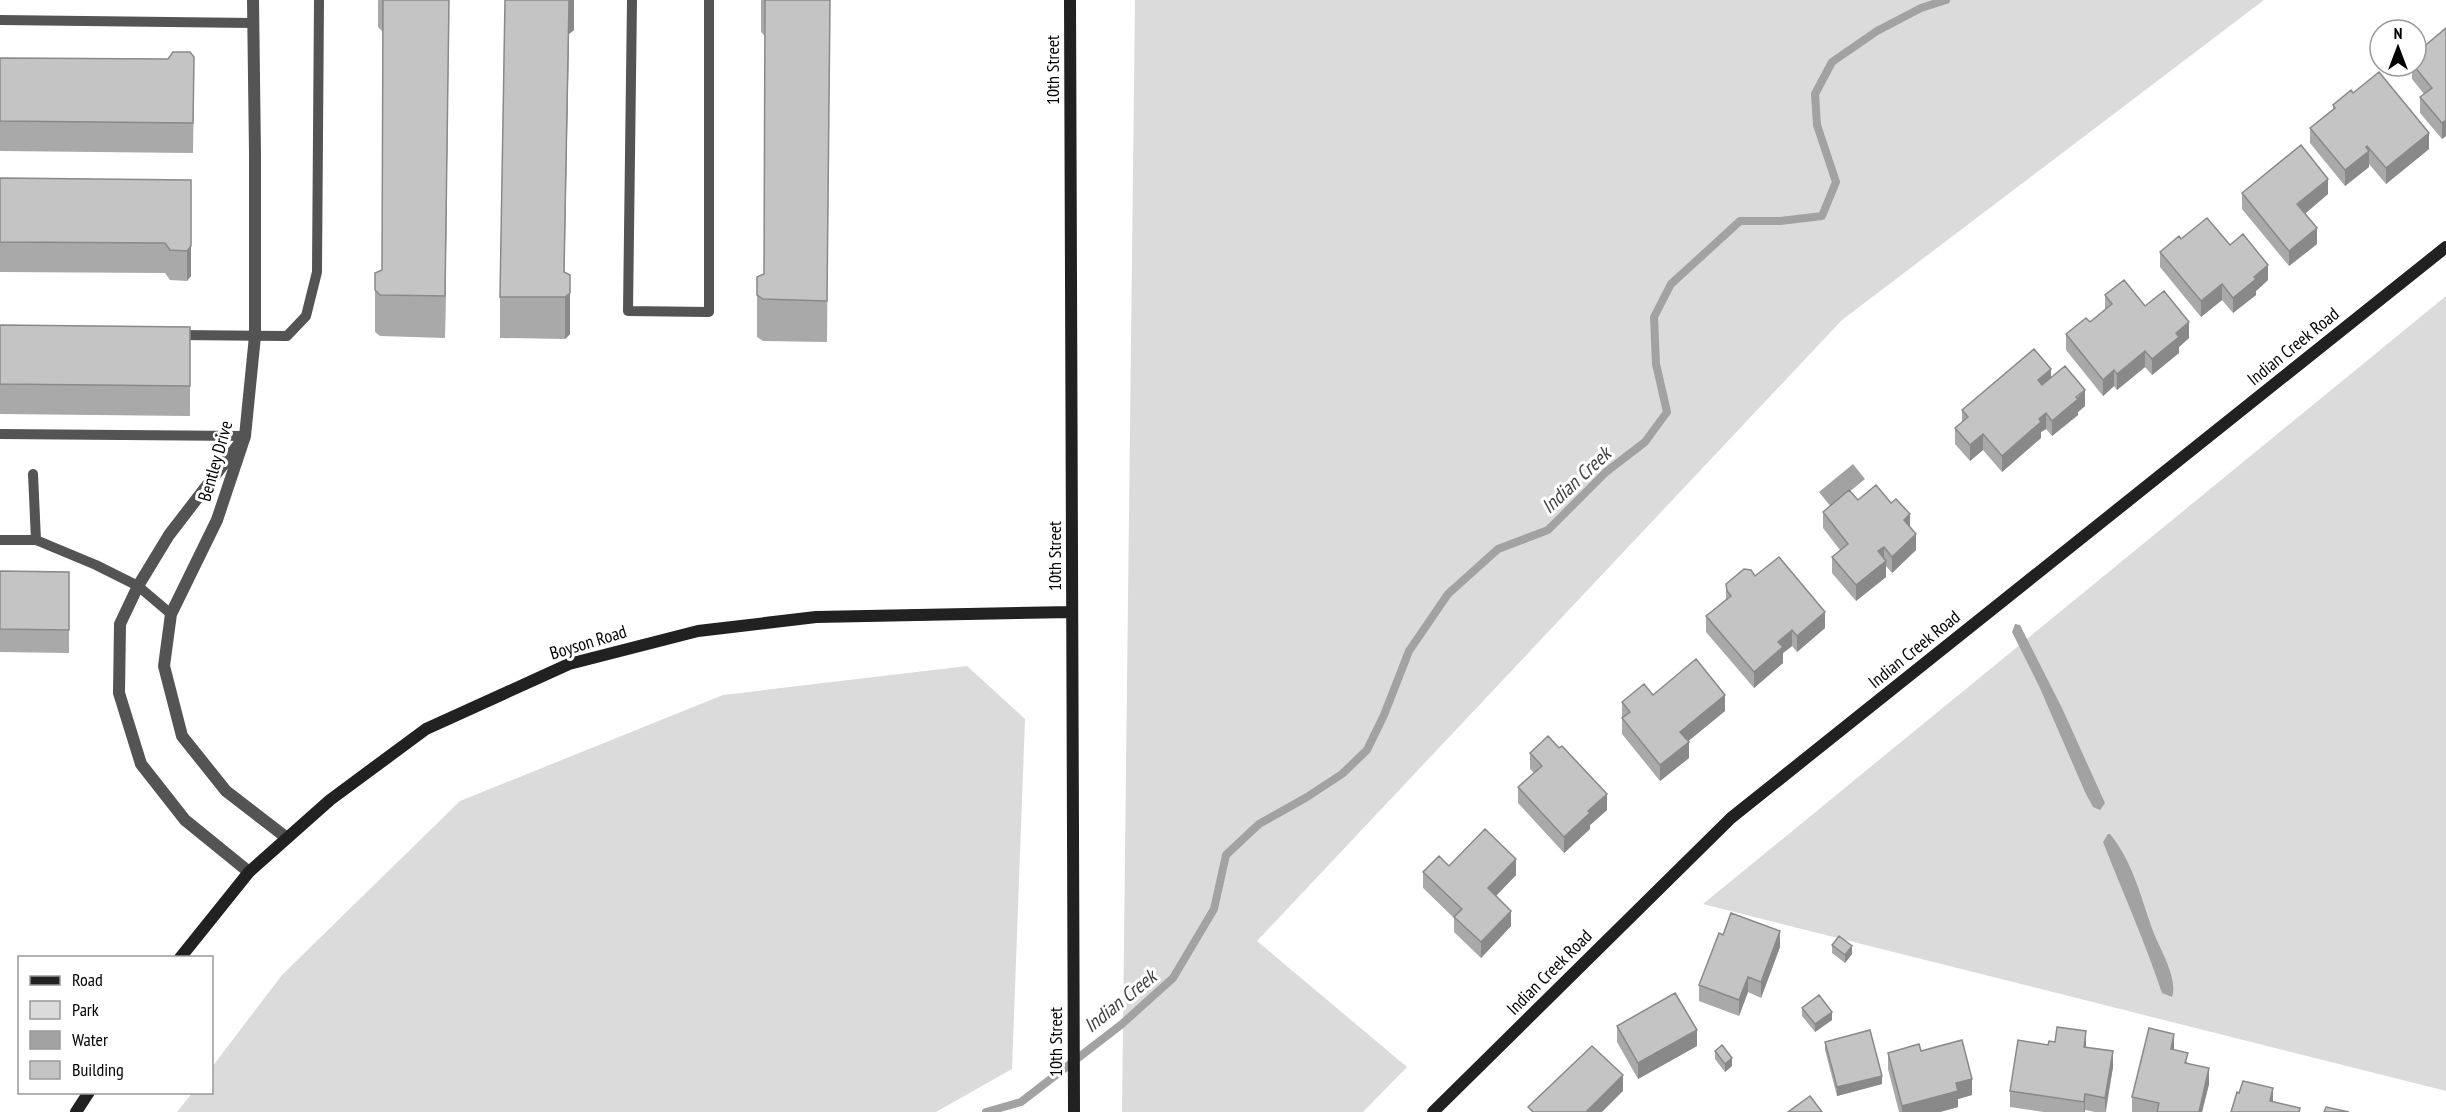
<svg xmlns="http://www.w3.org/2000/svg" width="2446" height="1112" font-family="'PT Sans Narrow',sans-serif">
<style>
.green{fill:#dbdbdb}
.water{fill:#a2a2a2}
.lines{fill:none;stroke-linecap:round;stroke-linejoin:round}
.stream{stroke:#a2a2a2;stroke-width:8}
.lane{stroke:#545454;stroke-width:10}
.street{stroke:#545454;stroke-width:12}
.secondary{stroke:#212121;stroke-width:12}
.wall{fill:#a9a9a9}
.shaded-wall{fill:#898989}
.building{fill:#c4c4c4;stroke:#898989;stroke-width:1.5}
.labels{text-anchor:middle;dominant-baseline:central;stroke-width:6;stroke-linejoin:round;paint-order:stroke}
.street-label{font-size:18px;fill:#000;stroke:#fff}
.water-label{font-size:20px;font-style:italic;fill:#434343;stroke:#fff}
</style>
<rect width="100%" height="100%" fill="#fff"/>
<path class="green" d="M 1135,0 L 2264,0 L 1842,320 L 1257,941 L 1407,1067 L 1363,1112 L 1122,1112 Z
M 2446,296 L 2446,1091 L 1703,904 Z
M 967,666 L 1025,719 L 1012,1069 L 936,1112 L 177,1112 L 192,1093 L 212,1092 L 212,1067 L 282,975 L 460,801 L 723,695 Z"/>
<path class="water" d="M 1853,464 L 1865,479 L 1831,507 L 1819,492 Z
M 2015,624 L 2020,625 L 2062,708 L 2105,803 L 2100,810 L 2093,807 L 2085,792 L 2039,686 L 2012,632 Z
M 2108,834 L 2110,834 C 2135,865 2141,900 2155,936 C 2162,952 2178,980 2172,997 L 2162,993 C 2145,942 2123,893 2103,842 Z"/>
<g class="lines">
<path class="stream" d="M 986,1112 L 1021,1102 L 1122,1024 L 1173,978 L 1214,909 L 1226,855 L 1259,824 L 1307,797 L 1342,774 L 1367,750 L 1384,715 L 1409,651 L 1448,594 L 1498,549 L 1548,530 L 1606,472 L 1645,442 L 1667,412 L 1656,364 L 1654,317 L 1671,284 L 1740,221 L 1780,221 L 1822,216 L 1836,182 L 1817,125 L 1815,94 L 1832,62 L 1877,31 L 1921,8 L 1946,0"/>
<path class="lane" d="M 632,0 L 628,311 L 709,312 L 709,0
M 0,20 L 253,23
M 177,335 L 287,336 L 306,316 L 317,272 L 319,0
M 0,434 L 245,436
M 33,474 L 36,540
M 0,540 L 36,540 L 96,565 L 138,586 L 171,614"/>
<path class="street" d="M 253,0 L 255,154 L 255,336 L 245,436 L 217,520 L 171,614 L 164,666 L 182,736 L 226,791 L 287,838
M 239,444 L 169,535 L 138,586 L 120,624 L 119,693 L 141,764 L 185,820 L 249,872"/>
<path class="secondary" d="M 1070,0 L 1074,1112
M 180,958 L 249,872 L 330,800 L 426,729 L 569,664 L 698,631 L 816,617 L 1072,612
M 76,1112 L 89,1092
M 1433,1112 L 1731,818 L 2446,247"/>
</g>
<path class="wall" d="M 378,0 L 449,0 L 445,338 L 380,336 L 375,332 L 375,273 L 382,270 L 383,32 L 378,27 Z
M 574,0 L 574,30 L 569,34 L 564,273 L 570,334 L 565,339 L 500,338 L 500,297 Z
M 761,0 L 830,0 L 827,342 L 763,341 L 757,337 L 757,277 L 764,274 L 765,36 L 761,32 Z
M 2446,28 L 2446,136 L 2442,139 L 2420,113 L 2420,97 L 2424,94 L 2412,79 L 2412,66 L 2416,66 L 2421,56 L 2421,49 Z
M 0,58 L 168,59 L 194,87 L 193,153 L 0,151 Z
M 2353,93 L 2429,149 L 2386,184 L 2369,164 L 2369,167 L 2345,186 L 2310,143 L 2310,128 L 2333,109 L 2333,105 Z
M 0,178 L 191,180 L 191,276 L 187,281 L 170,280 L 165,273 L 0,272 Z
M 2242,193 L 2328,194 L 2305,214 L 2317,244 L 2289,266 L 2242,209 Z
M 2181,239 L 2230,245 L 2268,280 L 2256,291 L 2256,295 L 2233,313 L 2222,300 L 2201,317 L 2160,267 L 2160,252 Z
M 2105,295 L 2145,306 L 2189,338 L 2179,347 L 2179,353 L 2152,375 L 2145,367 L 2117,390 L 2114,386 L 2103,396 L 2066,350 L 2066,334 L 2090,322 L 2105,309 Z
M 0,325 L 190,327 L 190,416 L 0,414 Z
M 2051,378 L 2085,406 L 2078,412 L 2078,415 L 2052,436 L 2046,429 L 2041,432 L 2041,438 L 2002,472 L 1983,450 L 1970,461 L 1955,444 L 1955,428 L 1962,422 L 1962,410 Z
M 1858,500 L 1910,527 L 1916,550 L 1892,573 L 1886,566 L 1886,577 L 1856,601 L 1832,573 L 1832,557 L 1840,550 L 1823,528 L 1823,512 Z
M 0,571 L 69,572 L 69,653 L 0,652 Z
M 1755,576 L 1825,628 L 1797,652 L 1792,646 L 1783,653 L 1783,663 L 1754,688 L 1706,632 L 1706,616 L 1726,599 L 1726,584 Z
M 1653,695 L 1725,711 L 1688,741 L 1689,758 L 1660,781 L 1622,734 L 1622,702 Z
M 1530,753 L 1607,810 L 1590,825 L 1590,829 L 1564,853 L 1518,803 L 1518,787 L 1534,773 L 1530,769 Z
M 1449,866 L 1516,875 L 1496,896 L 1511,926 L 1481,958 L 1454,932 L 1454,918 L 1423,888 L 1423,872 Z
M 1723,935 L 1780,947 L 1761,998 L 1748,992 L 1739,1016 L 1699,1001 L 1699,985 Z
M 1832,945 L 1852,954 L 1845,963 L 1832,953 Z
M 1802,1008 L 1832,1020 L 1815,1032 L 1802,1016 Z
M 1617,1026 L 1697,1046 L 1638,1079 L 1617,1042 Z
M 1825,1042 L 1882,1084 L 1837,1096 L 1825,1050 Z
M 2048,1045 L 2086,1047 L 2113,1067 L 2106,1112 L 2095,1112 L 2085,1110 L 2085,1112 L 2044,1112 L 2010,1107 L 2010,1091 Z
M 2174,1049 L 2209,1084 L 2202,1112 L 2132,1112 L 2132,1097 Z
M 1715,1051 L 1732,1066 L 1725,1072 L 1715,1059 Z
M 1921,1051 L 1972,1095 L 1958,1099 L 1958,1107 L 1940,1112 L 1899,1112 L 1888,1069 L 1888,1053 Z"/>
<path class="shaded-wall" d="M 449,0 L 445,338 L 445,296 Z
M 569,0 L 574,0 L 574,30 L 569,34 L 564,297 L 564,272 Z
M 2446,120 L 2446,136 L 2442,139 L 2442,123 Z
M 2429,133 L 2429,149 L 2386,184 L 2386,168 Z
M 2367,146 L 2367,152 L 2369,151 L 2369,167 L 2345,186 L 2345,170 Z
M 2328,179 L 2328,194 L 2297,220 L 2297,204 Z
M 191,210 L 191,276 L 187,281 L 187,251 Z
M 2317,228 L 2317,244 L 2289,266 L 2289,251 Z
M 2268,265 L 2268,280 L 2256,291 L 2256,295 L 2233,313 L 2233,298 L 2254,277 Z
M 2222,284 L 2222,300 L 2201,317 L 2201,301 Z
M 570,293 L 570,334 L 565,339 L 565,297 Z
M 2189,322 L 2189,338 L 2179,347 L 2179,353 L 2152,375 L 2152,359 L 2176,333 Z
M 2145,351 L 2145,367 L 2117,390 L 2117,374 Z
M 2051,369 L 2051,385 L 2038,396 L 2038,380 Z
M 2114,370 L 2114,386 L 2103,396 L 2103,380 Z
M 2085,390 L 2085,406 L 2078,412 L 2078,415 L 2052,436 L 2052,421 Z
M 2046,413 L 2046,429 L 2041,432 L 2041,438 L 2002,472 L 2002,456 Z
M 1983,434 L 1983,450 L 1970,461 L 1970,445 Z
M 1910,514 L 1910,530 L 1904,520 Z
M 1916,534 L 1916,550 L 1892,573 L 1892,557 Z
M 1884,547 L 1884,563 L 1878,551 Z
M 1886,561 L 1886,577 L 1856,601 L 1856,585 Z
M 1825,612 L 1825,628 L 1797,652 L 1797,636 Z
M 1792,630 L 1792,646 L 1783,653 L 1783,663 L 1754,688 L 1754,672 L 1778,642 Z
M 1725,695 L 1725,711 L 1680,748 L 1680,732 Z
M 1689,742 L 1689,758 L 1660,781 L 1660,765 Z
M 1607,794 L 1607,810 L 1590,825 L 1590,829 L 1564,853 L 1564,837 L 1588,811 Z
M 1516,859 L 1516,875 L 1488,904 L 1488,888 Z
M 1511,911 L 1511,926 L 1481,958 L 1481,942 Z
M 1780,931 L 1780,947 L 1761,998 L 1761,982 Z
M 1852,946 L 1852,954 L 1845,963 L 1845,955 Z
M 1748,977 L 1748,992 L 1739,1016 L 1739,1000 Z
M 1832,1012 L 1832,1020 L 1815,1032 L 1815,1024 Z
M 1697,1030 L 1697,1046 L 1638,1079 L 1638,1063 Z
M 2086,1031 L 2086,1047 L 2084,1047 Z
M 2174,1034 L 2174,1050 L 2171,1049 Z
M 2113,1051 L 2113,1067 L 2105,1112 L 2105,1098 Z
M 1732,1058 L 1732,1066 L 1725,1072 L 1725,1064 Z
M 2209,1068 L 2209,1084 L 2202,1112 L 2199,1112 Z
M 1623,1075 L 1623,1091 L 1602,1112 L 1586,1112 Z
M 1882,1076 L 1882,1084 L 1837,1096 L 1837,1087 Z
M 1972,1079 L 1972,1095 L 1958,1099 L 1958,1107 L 1940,1112 L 1902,1112 L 1902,1106 L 1956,1083 Z
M 2273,1088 L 2273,1104 L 2270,1101 Z
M 2085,1094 L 2085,1112 L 2084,1112 L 2084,1102 Z"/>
<path class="building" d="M 383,0 L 449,0 L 445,296 L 380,295 L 375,290 L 375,273 L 382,270 Z
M 505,0 L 569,0 L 564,272 L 570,275 L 570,293 L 565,297 L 500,297 Z
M 765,0 L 830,0 L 827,301 L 763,299 L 757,295 L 757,277 L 764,274 Z
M 2446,28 L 2446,120 L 2442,123 L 2420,97 L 2432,88 L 2414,66 L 2416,66 L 2416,60 L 2424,53 L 2421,49 Z
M 173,52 L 190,52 L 194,57 L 193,123 L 0,121 L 0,58 L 168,59 Z
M 2379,72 L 2429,133 L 2386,168 L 2367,146 L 2366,147 L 2369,151 L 2345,170 L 2310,128 L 2335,108 L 2333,105 L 2351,90 L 2353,93 Z
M 2301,145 L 2328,179 L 2297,204 L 2317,228 L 2289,251 L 2242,193 Z
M 0,178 L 191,180 L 191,246 L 187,251 L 170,250 L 165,243 L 0,242 Z
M 2207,218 L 2230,245 L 2243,234 L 2268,265 L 2254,277 L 2256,279 L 2233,298 L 2222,284 L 2201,301 L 2160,252 L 2179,236 L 2181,239 Z
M 2124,280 L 2145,306 L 2164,291 L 2189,322 L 2176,333 L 2179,337 L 2152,359 L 2145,351 L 2117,374 L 2114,370 L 2103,380 L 2066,334 L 2086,318 L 2090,322 L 2112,304 L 2105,295 Z
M 0,325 L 190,327 L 190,386 L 0,384 Z
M 2034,349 L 2051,369 L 2038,380 L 2042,385 L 2065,366 L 2085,390 L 2076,397 L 2078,399 L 2052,421 L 2046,413 L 2039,419 L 2041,422 L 2002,456 L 1983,434 L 1970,445 L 1955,428 L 1968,417 L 1962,410 Z
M 1876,485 L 1891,503 L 1896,499 L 1910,514 L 1904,520 L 1916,534 L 1892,557 L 1884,547 L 1878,551 L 1886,561 L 1856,585 L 1832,557 L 1848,544 L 1823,512 L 1849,490 L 1858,500 Z
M 1779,557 L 1825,612 L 1797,636 L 1792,630 L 1778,642 L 1783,647 L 1754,672 L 1706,616 L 1731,596 L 1727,591 L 1726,584 L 1744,569 L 1751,570 L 1755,576 Z
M 0,571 L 69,572 L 69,630 L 0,629 Z
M 1696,659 L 1725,695 L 1680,732 L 1689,742 L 1660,765 L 1622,718 L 1630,712 L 1622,702 L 1644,684 L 1653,695 Z
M 1548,736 L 1559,748 L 1562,746 L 1607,794 L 1588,811 L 1590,813 L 1564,837 L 1518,787 L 1542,766 L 1530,753 Z
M 1485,829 L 1516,859 L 1488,888 L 1511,911 L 1481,942 L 1454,917 L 1462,909 L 1423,872 L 1439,856 L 1449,866 Z
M 1731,913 L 1780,931 L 1761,982 L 1748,977 L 1739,1000 L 1699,985 L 1719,933 L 1723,935 Z
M 1839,936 L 1852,946 L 1845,955 L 1832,945 Z
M 1675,993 L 1697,1030 L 1638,1063 L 1617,1026 Z
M 1819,995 L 1832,1012 L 1815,1024 L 1802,1008 Z
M 2057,1027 L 2086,1031 L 2084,1047 L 2113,1051 L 2105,1098 L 2085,1094 L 2084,1102 L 2010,1091 L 2018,1040 L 2048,1045 L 2049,1041 L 2055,1042 Z
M 2149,1028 L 2174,1034 L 2171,1049 L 2188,1053 L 2185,1063 L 2209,1068 L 2199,1112 L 2157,1112 L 2159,1103 L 2132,1097 Z
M 1870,1030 L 1882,1076 L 1837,1087 L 1825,1042 Z
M 1962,1040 L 1972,1079 L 1956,1083 L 1958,1091 L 1902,1106 L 1888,1053 L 1919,1044 L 1921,1051 Z
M 1722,1045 L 1732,1058 L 1725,1064 L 1715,1051 Z
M 1592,1046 L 1623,1075 L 1586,1112 L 1533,1112 L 1528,1107 Z
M 2243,1081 L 2273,1088 L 2270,1101 L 2300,1108 L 2299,1112 L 2231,1112 L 2237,1092 L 2239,1093 Z
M 1810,1096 L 1822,1112 L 1788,1112 Z
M 2326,1107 L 2349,1112 L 2324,1112 Z"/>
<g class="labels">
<g class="street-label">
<text transform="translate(1052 70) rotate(-90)">10th Street</text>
<text transform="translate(2293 346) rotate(-39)">Indian Creek Road</text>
<text transform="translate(215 461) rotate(-74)">Bentley Drive</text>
<text transform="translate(1054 556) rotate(-90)">10th Street</text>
<text transform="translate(588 642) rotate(-17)">Boyson Road</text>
<text transform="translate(1914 649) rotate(-39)">Indian Creek Road</text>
<text transform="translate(1549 972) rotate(-45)">Indian Creek Road</text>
<text transform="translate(1055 1042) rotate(-90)">10th Street</text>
</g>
<g class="water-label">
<text transform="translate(1576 480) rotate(-43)">Indian Creek</text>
<text transform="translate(1120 1001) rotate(-39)">Indian Creek</text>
</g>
</g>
<rect x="18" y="956" width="195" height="138" fill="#ffffff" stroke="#999999" stroke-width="1.5"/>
<rect x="30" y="976" width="30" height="9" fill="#212121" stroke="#999999" stroke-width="1.5"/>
<text x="72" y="986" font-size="18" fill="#000000">Road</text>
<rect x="30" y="1001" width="30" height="18" fill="#dbdbdb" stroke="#999999" stroke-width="1.5"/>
<text x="72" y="1016" font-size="18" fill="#000000">Park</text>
<rect x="30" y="1031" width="30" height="18" fill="#a2a2a2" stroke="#999999" stroke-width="1.5"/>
<text x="72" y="1046" font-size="18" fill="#000000">Water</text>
<rect x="30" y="1061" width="30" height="18" fill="#c4c4c4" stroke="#999999" stroke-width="1.5"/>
<text x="72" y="1076" font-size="18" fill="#000000">Building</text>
<g transform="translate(2398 48)"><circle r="28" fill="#ffffff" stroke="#999999" stroke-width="1.5"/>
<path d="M0-4.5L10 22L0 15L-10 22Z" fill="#000000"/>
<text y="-9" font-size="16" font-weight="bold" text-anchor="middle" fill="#000000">N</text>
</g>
</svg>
